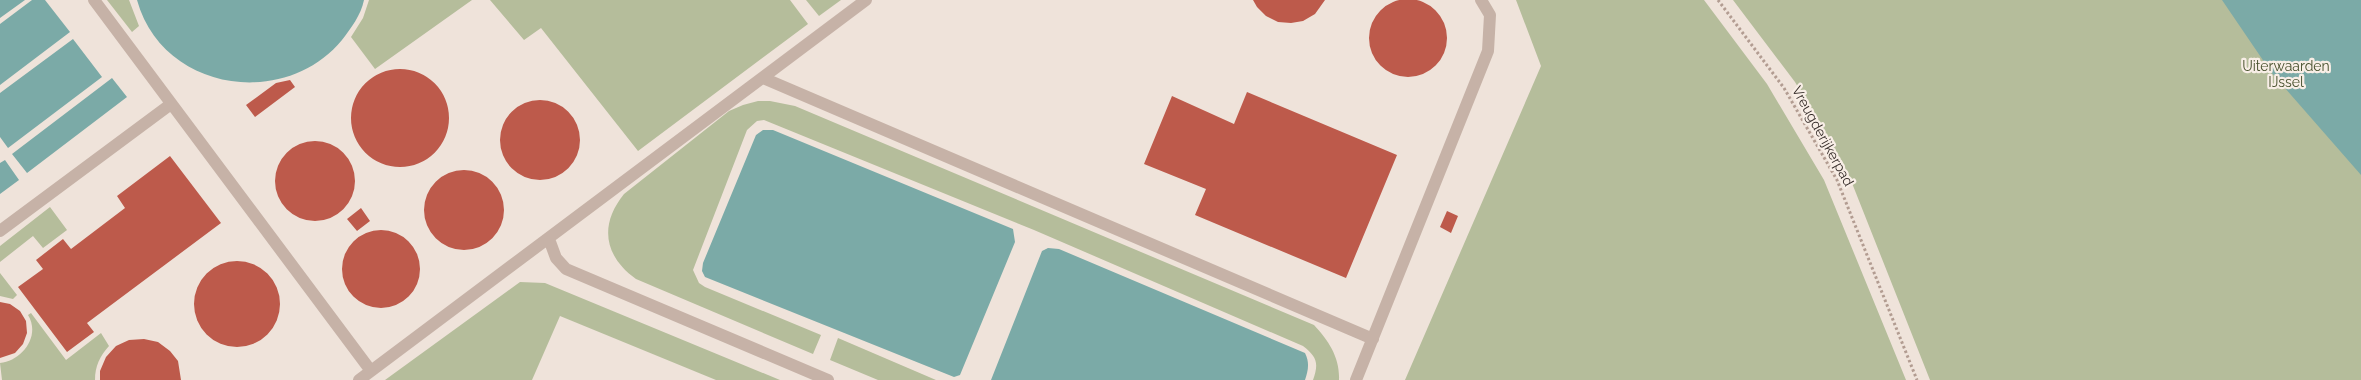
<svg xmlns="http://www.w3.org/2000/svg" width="2361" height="380" font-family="Raleway,sans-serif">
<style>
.green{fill:#b5bd9b}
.water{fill:#7baaa7}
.building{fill:#bd5a4b}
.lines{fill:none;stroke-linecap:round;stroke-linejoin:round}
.path{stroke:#b29c91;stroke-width:3;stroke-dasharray:2.5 2.5;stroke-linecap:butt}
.minor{stroke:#c6b2a7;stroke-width:12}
.labels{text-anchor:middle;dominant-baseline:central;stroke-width:4.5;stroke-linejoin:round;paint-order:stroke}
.park-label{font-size:14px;fill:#47502d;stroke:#f8eee6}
.street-label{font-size:14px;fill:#332a27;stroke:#f8eee6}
</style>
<rect width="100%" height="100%" fill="#efe3da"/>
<path class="green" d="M 107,0 L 129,0 L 139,26 L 132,32 Z
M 369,0 L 472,0 L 375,69 L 351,37 L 363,18 Z
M 490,0 L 790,0 L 808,24 L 638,151 L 541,28 L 524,40 Z
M 806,0 L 841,0 L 819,16 Z
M 1516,0 L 1704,0 L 1767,84 L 1824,180 L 1906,380 L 1405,380 L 1541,66 Z
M 1733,0 L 2361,0 L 2361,380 L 1930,380 L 1848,173 L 1795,82 Z
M 758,101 L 770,101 L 795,106 L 1314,325 C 1329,341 1340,358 1339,380 L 1313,380 C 1319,363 1317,357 1303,346 L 1034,230 L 764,120 L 757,121 L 747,130 L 693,270 L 699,283 L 705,287 L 821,335 L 813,354 L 636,279 C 604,256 599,225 624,194 L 729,111 L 743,105 Z
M 50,207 L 67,230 L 43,248 L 33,236 L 0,262 L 0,246 Z
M 0,273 L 17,295 L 13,299 L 0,296 Z
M 520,282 L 545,283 L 780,380 L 716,380 L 560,316 L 532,380 L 385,380 Z
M 31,313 L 66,360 L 101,333 L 109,346 C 100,356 95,366 95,380 L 2,380 L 0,363 C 22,361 41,336 28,315 Z
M 838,338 L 936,380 L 878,380 L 830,360 Z"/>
<path class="water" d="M 0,0 L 25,0 L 0,18 Z
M 32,0 L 45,0 L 70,32 L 0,85 L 0,24 Z
M 137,0 L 364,0 C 361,15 351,28 342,40 C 284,110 162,91 137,0 Z
M 2222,0 L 2361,0 L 2361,175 L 2271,72 Z
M 73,39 L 102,77 L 8,148 L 0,137 L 0,93 Z
M 112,78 L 127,97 L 27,173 L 12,154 Z
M 763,130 L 773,130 L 1013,229 L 1015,242 L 960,375 L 954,377 L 705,277 L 702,271 L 703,263 L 756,135 Z
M 5,160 L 19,180 L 0,194 L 0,163 Z
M 1048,248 L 1059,249 L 1305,353 C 1310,363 1308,371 1305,380 L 991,380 L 1042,251 Z"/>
<path class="building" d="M1369 38a39 39 0 1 1 78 0a39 39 0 1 1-78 0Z
M 1253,0 L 1325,0 L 1315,14 L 1303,21 L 1291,23 L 1278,22 L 1266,16 L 1257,7 Z
M351 118a49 49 0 1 1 98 0a49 49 0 1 1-98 0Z
M 290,80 L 295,87 L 255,117 L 246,105 L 276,83 Z
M 1247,92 L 1397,155 L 1346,278 L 1195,215 L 1206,189 L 1144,164 L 1172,96 L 1234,124 Z
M500 140a40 40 0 1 1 80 0a40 40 0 1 1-80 0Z
M275 181a40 40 0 1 1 80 0a40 40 0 1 1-80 0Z
M 170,156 L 221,223 L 87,323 L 94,332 L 67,352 L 18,287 L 43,269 L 36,260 L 63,239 L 71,249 L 125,208 L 117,196 Z
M424 210a40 40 0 1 1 80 0a40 40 0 1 1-80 0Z
M 361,208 L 370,221 L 357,231 L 347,219 Z
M 1447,211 L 1458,216 L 1451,233 L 1440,227 Z
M342 269a39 39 0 1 1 78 0a39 39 0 1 1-78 0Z
M194 304a43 43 0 1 1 86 0a43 43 0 1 1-86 0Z
M 0,302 L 10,304 L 20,311 L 26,321 L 27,333 L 23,344 L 15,353 L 0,358 Z
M 144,339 L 158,342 L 170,351 L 178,361 L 181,380 L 100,380 L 100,371 L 106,357 L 116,346 L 129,340 Z"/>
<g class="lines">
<path class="path" d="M 1718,0 L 1784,88 L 1837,180 L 1917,380"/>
<path class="minor" d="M 94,0 L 371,371
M 763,78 L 1373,339
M 0,231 L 171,104
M 549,239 L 556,258 L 566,269 L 828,380
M 359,380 L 866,0
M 1356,380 L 1488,51 L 1490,15 L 1481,0"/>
</g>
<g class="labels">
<g class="park-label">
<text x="2286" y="66">Uiterwaarden<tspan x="2286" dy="16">IJssel</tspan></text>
</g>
<g class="street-label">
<text transform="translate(1823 136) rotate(61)">Vreugderijkerpad</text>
</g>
</g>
</svg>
